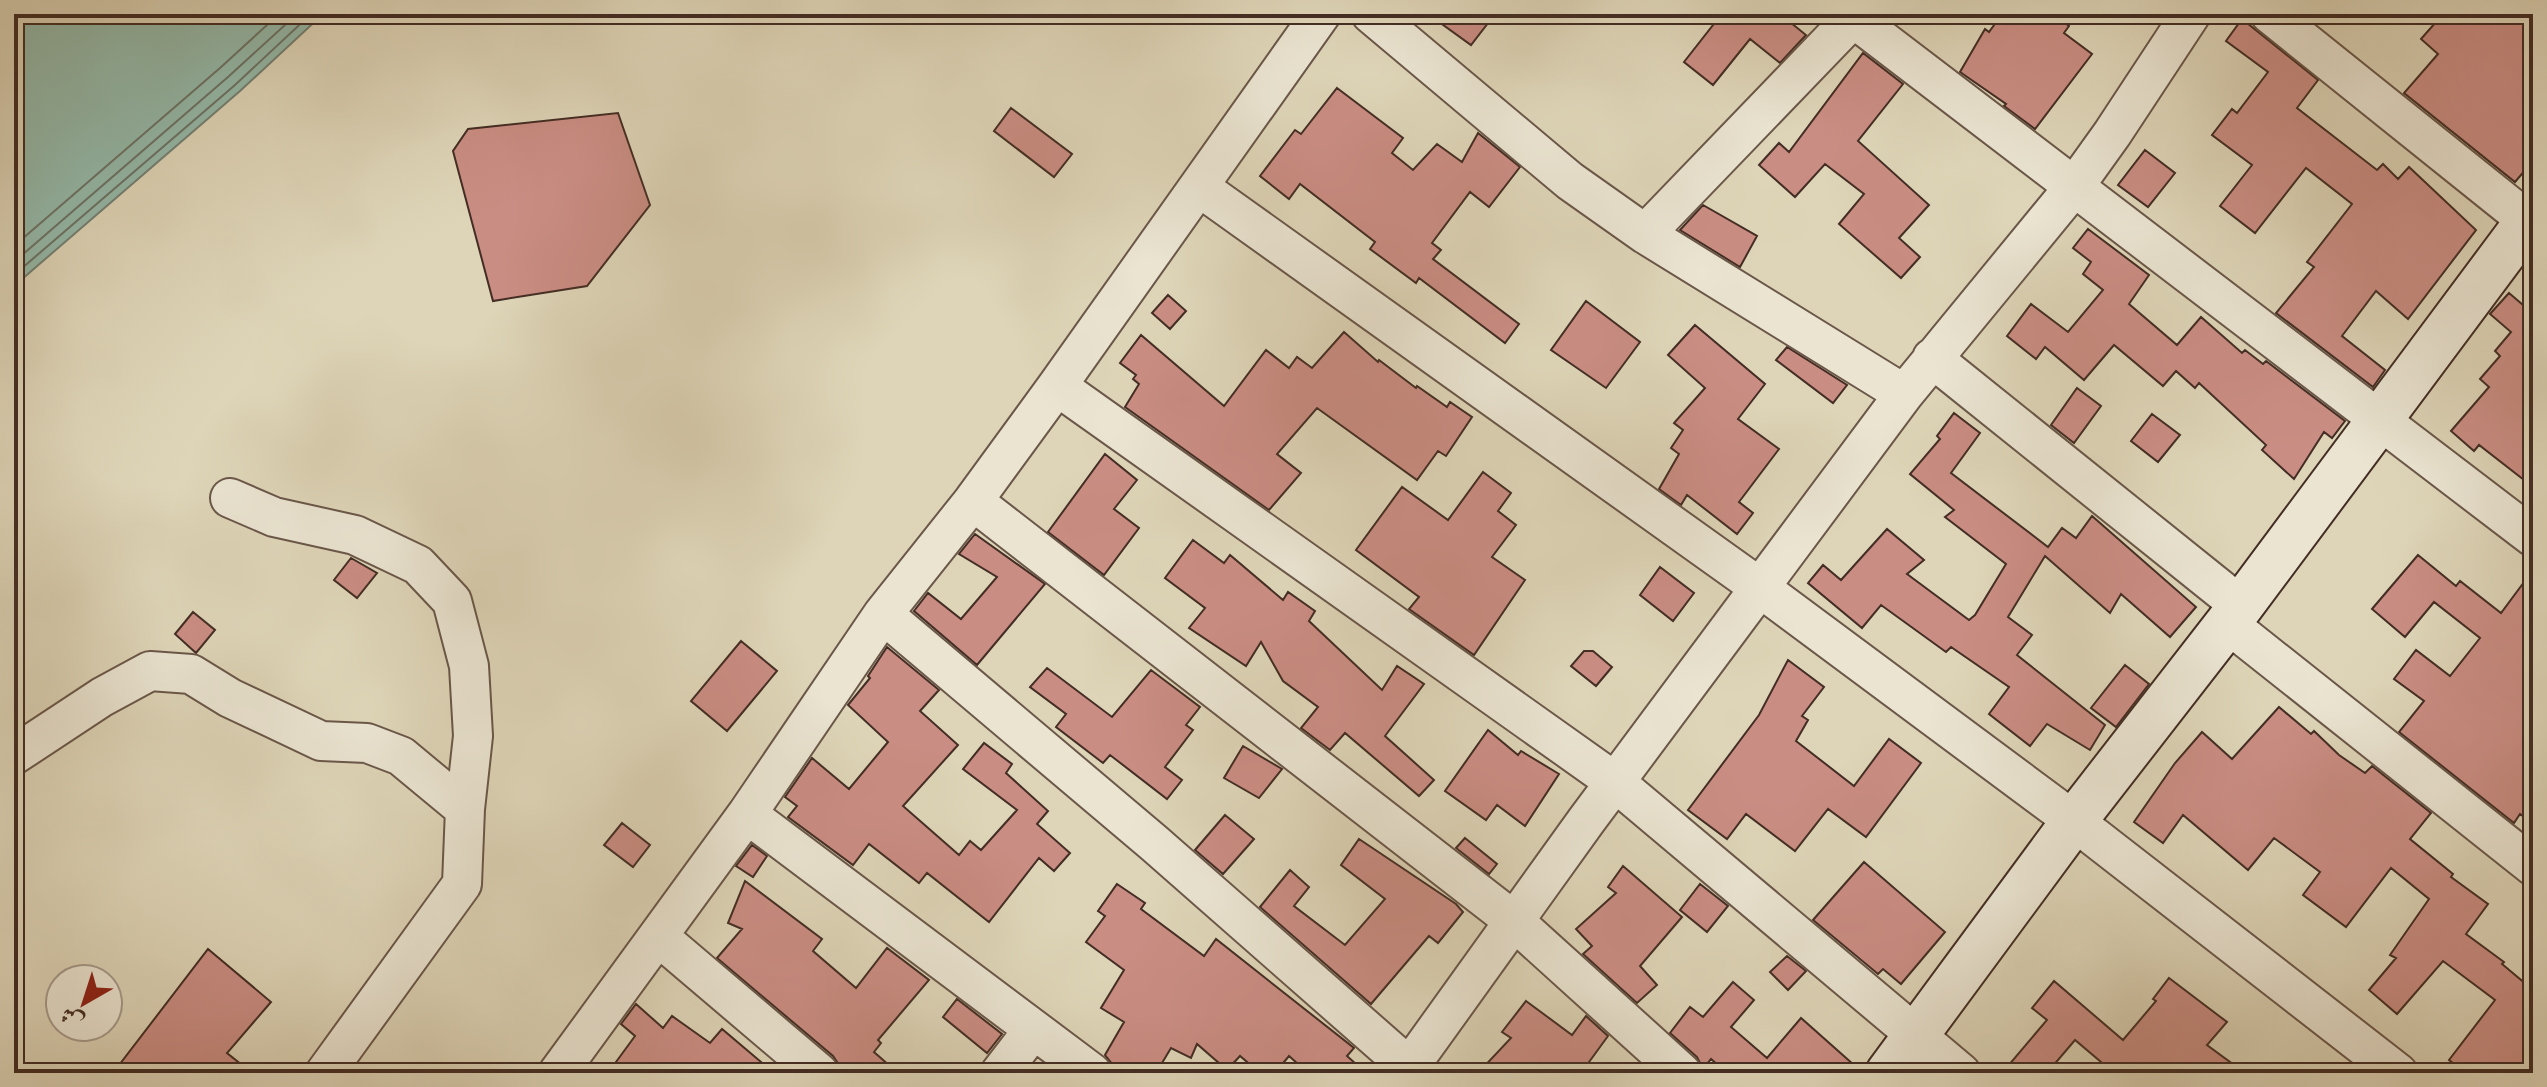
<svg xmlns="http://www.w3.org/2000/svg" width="2547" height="1087" font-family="Alegreya,Amiri,serif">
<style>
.water{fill:#94b9a9;stroke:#748174;stroke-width:2}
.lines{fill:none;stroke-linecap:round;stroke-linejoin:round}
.shore{stroke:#6c7366;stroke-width:2}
.building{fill:#ca8d83;stroke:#432d24;stroke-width:2}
.minor-casing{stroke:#6a5749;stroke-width:42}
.secondary-casing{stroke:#432d24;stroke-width:48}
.minor{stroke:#eae4d1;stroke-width:38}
.secondary{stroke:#eae4d1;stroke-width:44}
</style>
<rect width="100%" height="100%" fill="#ded5b8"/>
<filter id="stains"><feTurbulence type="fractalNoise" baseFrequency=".0025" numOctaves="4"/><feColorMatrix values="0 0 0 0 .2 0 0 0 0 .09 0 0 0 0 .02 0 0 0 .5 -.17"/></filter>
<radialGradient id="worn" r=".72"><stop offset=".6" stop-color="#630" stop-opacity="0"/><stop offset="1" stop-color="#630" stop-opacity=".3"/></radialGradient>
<path class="water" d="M 14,14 L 323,14 L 240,91 L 14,286 Z"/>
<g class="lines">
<path class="shore" d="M 14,246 L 220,68 L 279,14
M 14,262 L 228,77 L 297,14
M 14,275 L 235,85 L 311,14"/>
</g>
<path class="building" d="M 1428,14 L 1495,14 L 1471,45 Z
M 1718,14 L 1780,14 L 1806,35 L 1780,63 L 1750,39 L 1713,85 L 1684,62 L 1720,16 Z
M 2002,14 L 2053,14 L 2069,26 L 2064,33 L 2092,54 L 2035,129 L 2004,106 L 2006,104 L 1960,72 L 1985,29 L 1989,32 Z
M 2443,14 L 2533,14 L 2533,161 L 2515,182 L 2404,93 L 2438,54 L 2421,39 Z
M 2242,19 L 2318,80 L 2297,108 L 2377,170 L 2383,164 L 2398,179 L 2409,167 L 2476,230 L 2408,319 L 2376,291 L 2342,336 L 2385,370 L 2373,387 L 2276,313 L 2314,267 L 2307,262 L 2352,204 L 2306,168 L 2255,233 L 2220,206 L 2252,165 L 2212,135 L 2232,109 L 2237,113 L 2268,72 L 2226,41 Z
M 1863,53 L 1903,84 L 1858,141 L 1929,205 L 1899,238 L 1920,257 L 1901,278 L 1839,224 L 1864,194 L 1825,164 L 1795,197 L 1759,165 L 1779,143 L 1789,152 Z
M 1337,88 L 1403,138 L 1392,153 L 1413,170 L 1437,144 L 1462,162 L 1478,133 L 1520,167 L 1489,207 L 1470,192 L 1432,243 L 1441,250 L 1433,259 L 1519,324 L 1505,343 L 1419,278 L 1416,283 L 1370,249 L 1375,242 L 1300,184 L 1289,199 L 1260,176 L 1295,130 L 1301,134 Z
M 1011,108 L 1072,154 L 1054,177 L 994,131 Z
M 618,113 L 650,205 L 587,286 L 493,301 L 453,151 L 468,129 Z
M 2145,150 L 2175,173 L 2148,207 L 2118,185 Z
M 1703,205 L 1757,236 L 1740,267 L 1680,230 Z
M 2088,229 L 2149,275 L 2129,304 L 2177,345 L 2201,317 L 2242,353 L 2245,350 L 2263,364 L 2266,361 L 2345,421 L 2332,438 L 2324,432 L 2294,479 L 2262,450 L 2266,445 L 2199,383 L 2195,388 L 2176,371 L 2163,386 L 2114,345 L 2084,380 L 2045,347 L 2036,359 L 2007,336 L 2031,304 L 2068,332 L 2103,290 L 2083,274 L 2091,262 L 2073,248 Z
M 2509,293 L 2530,311 L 2533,307 L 2533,487 L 2479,445 L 2474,451 L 2451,431 L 2489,387 L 2480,379 L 2500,356 L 2495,351 L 2511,332 L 2490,314 Z
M 1168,295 L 1186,311 L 1170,329 L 1152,313 Z
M 1586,301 L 1640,342 L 1606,388 L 1551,350 Z
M 1695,325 L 1765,384 L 1738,419 L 1779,449 L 1739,502 L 1753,513 L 1737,534 L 1687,495 L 1681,505 L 1659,489 L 1679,454 L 1671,448 L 1683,430 L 1674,423 L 1705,388 L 1668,355 Z
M 1344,332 L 1378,362 L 1379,360 L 1416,388 L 1417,386 L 1447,407 L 1450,402 L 1472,417 L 1446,456 L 1438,451 L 1417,480 L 1317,408 L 1277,454 L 1301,473 L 1269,510 L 1125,407 L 1139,384 L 1133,379 L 1136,375 L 1120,363 L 1141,335 L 1224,406 L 1266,350 L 1289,368 L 1297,357 L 1312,368 Z
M 1787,347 L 1847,385 L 1833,403 L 1776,360 Z
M 2077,388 L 2101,406 L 2074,443 L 2051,425 Z
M 1954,413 L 1980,433 L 1951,473 L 2048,547 L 2062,528 L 2076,538 L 2092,516 L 2196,607 L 2170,637 L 2121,594 L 2110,613 L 2045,556 L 2008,617 L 2032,635 L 2017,655 L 2105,725 L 2090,750 L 2047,724 L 2030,746 L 1989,714 L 2009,687 L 1951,647 L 1946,652 L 1881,605 L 1862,628 L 1808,583 L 1823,565 L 1841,580 L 1887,529 L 1924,560 L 1907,574 L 1969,620 L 1975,615 L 2006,564 L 1945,517 L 1954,510 L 1910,474 L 1940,439 L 1937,436 Z
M 2152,414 L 2180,435 L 2158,462 L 2131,441 Z
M 1105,454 L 1137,480 L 1114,509 L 1139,528 L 1104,575 L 1048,532 Z
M 1483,472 L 1511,493 L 1498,511 L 1516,525 L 1492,557 L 1525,580 L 1474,655 L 1409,609 L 1419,597 L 1356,550 L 1402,487 L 1448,520 Z
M 975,534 L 1045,584 L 977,665 L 914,611 L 928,593 L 961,619 L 997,577 L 959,554 Z
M 1193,540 L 1224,563 L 1230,555 L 1283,600 L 1288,592 L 1315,611 L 1309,621 L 1382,690 L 1397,666 L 1424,684 L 1385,736 L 1434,780 L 1419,796 L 1345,733 L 1330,750 L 1301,728 L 1318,707 L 1283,681 L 1261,642 L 1246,666 L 1189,628 L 1205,608 L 1165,578 Z
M 2418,555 L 2456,586 L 2460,581 L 2501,613 L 2533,570 L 2533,824 L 2520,814 L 2514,823 L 2399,732 L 2424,701 L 2394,679 L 2416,650 L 2450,676 L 2480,638 L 2434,602 L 2405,637 L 2372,609 Z
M 351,558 L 377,573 L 357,598 L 334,580 Z
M 1660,567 L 1694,593 L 1673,621 L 1640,595 Z
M 193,612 L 215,630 L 196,653 L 175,634 Z
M 741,641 L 777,671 L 727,731 L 691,701 Z
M 887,647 L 939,690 L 920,711 L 958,745 L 903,806 L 959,855 L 970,841 L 981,850 L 1017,810 L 963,769 L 984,743 L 1012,764 L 1006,773 L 1048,811 L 1037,824 L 1070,853 L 1054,871 L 1039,858 L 989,922 L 927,873 L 919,883 L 869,844 L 853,865 L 788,817 L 797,806 L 785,797 L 812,758 L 849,789 L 888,742 L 848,705 L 870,678 L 868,676 Z
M 1584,651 L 1593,651 L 1612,667 L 1596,686 L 1571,666 Z
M 1788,660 L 1824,687 L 1802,716 L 1808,720 L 1796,741 L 1854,786 L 1889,739 L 1921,763 L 1866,837 L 1828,809 L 1795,851 L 1746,814 L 1727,839 L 1688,810 L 1759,715 Z
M 2125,665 L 2149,684 L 2116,727 L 2091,708 Z
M 1047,668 L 1112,717 L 1151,670 L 1200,707 L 1186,725 L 1193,730 L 1165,767 L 1182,780 L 1167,799 L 1110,755 L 1103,763 L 1056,727 L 1066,714 L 1030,687 Z
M 2279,707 L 2311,734 L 2314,731 L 2339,755 L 2365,773 L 2372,766 L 2431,813 L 2410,839 L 2453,874 L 2451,877 L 2488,904 L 2466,934 L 2504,962 L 2502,964 L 2533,990 L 2533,1073 L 2466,1073 L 2449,1060 L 2495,1000 L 2443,961 L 2397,1014 L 2369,990 L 2396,958 L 2390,955 L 2429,899 L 2391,868 L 2346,927 L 2303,895 L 2320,872 L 2274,838 L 2248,870 L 2183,815 L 2163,843 L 2134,822 L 2175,763 L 2202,732 L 2232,759 Z
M 1488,730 L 1518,755 L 1521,751 L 1559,774 L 1525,826 L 1497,805 L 1486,820 L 1445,791 Z
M 1243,746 L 1282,769 L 1259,798 L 1224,778 Z
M 1225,815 L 1254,839 L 1223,874 L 1195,850 Z
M 622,823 L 650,845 L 633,867 L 604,845 Z
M 1465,838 L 1497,864 L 1489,874 L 1456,848 Z
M 1359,839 L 1456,904 L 1463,912 L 1438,943 L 1429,936 L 1371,1004 L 1260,907 L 1290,870 L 1309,887 L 1294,906 L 1345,945 L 1385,899 L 1341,865 Z
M 752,845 L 767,856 L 753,877 L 736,866 Z
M 1864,862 L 1945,932 L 1901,984 L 1883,969 L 1878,974 L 1813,920 Z
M 1623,866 L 1682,917 L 1640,966 L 1657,985 L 1637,1003 L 1583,954 L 1592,946 L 1576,929 L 1616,893 L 1608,887 Z
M 745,881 L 822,939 L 813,951 L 856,988 L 887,948 L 929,980 L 878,1040 L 881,1043 L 874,1052 L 898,1073 L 841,1073 L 839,1065 L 833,1056 L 717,958 L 742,929 L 728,923 Z
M 1117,884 L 1145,903 L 1141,909 L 1204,956 L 1216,939 L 1354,1048 L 1347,1056 L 1366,1073 L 1308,1073 L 1289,1056 L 1275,1073 L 1260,1073 L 1240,1056 L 1227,1070 L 1197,1044 L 1191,1058 L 1171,1048 L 1156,1073 L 1113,1071 L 1112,1064 L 1105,1055 L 1124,1022 L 1101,1008 L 1124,970 L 1086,942 L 1105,916 L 1098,911 Z
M 1700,884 L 1728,906 L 1707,932 L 1680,910 Z
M 208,949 L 271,1002 L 227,1053 L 252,1073 L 113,1073 Z
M 1787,956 L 1806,971 L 1788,990 L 1770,972 Z
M 2169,978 L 2227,1022 L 2207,1045 L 2245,1073 L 2114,1073 L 2075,1040 L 2047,1073 L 2002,1073 L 2047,1020 L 2032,1008 L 2054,981 L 2123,1040 L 2156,1001 L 2153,999 Z
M 1733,982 L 1754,1000 L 1731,1027 L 1767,1058 L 1801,1018 L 1863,1073 L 1727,1073 L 1711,1059 L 1703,1069 L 1697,1057 L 1670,1033 L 1690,1007 L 1703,1017 Z
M 957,999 L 1002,1034 L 987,1053 L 943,1017 Z
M 1526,1001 L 1572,1035 L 1586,1016 L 1608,1036 L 1581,1073 L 1478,1073 L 1511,1038 L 1502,1032 Z
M 636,1004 L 663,1028 L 672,1016 L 710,1043 L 722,1029 L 774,1073 L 608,1073 L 635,1036 L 621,1024 Z"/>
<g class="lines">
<defs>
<path id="minor" d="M 1371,14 L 1570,181 L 1645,234 L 1904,394
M 1848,14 L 2533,537
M 2270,14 L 2533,225
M 1199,187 L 1759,587 L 2074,821 L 2398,1073
M 1645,234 L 1853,18
M 1932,358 L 2241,606
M 1057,386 L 1615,782 L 1961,1073
M 230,498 L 274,517 L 355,535 L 418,565 L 452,601 L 469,666 L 473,736 L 465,809 L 462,884 L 325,1073
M 973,501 L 1514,921 L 1682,1073
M 883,614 L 1154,843 L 1409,1067
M 2227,623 L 2533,866
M 14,755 L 102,697 L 150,671 L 191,674 L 230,698 L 321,741 L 367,743 L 401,756 L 465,809
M 747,814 L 1092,1073
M 659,937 L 819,1073
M 558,1073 L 747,814 L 883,614 L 973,501 L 1057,386 L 1321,14
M 1000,1073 L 1033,1030
M 1405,1073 L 1586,821 L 1904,394 L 2074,187 L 2112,134 L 2191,14"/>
<path id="secondary" d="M 1888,1073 L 2074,821 L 2241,606 L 2533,214"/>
</defs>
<use href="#minor" class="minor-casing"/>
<use href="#secondary" class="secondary-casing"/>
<use href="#minor" class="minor"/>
<use href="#secondary" class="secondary"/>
</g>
<rect width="2547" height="1087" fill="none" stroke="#ded5b8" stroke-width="48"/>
<rect x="16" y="16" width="2515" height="1055" fill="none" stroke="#432d24" stroke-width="4"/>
<rect x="24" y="24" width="2499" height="1039" fill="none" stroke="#432d24" stroke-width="2"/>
<g transform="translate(84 1003) rotate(219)"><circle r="38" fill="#eae4d1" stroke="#a79b8c" stroke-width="2"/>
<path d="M0-6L14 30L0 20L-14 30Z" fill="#8f2418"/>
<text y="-12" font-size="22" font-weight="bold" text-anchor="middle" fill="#432d24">ش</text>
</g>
<rect width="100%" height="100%" filter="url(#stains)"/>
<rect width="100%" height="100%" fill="url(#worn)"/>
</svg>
